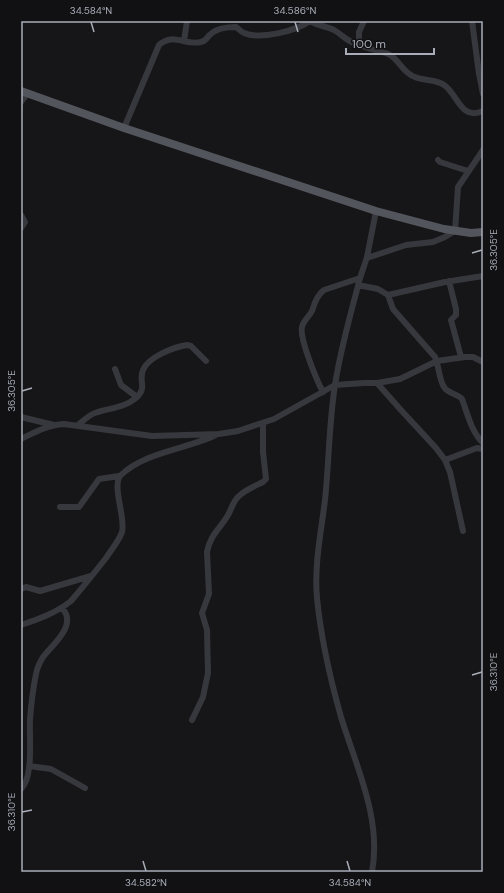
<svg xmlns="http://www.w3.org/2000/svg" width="504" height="893" font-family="'DM Sans',sans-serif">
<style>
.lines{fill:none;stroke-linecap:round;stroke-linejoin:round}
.minor{stroke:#37383d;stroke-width:6}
.major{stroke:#53555c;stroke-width:8}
.ticks{fill:none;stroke:#a8adb8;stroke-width:1.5}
.neatline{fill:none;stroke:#a8adb8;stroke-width:1.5}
.ticks-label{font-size:10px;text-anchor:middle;fill:#a8adb8}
</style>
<rect width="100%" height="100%" fill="#161618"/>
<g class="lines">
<path class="minor" d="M 310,21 C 318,26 326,26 334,30 C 343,35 348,43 359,44
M 364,21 L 359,32 L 359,44 C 368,51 380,49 390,55 C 400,61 403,73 415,77 C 424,81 436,79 444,85 C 458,94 460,121 483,111
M 472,21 L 479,74 L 483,94
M 184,41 L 187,21
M 21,102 L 28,93
M 124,128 L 159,45 C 173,32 185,46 201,42 C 207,41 207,36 212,33 C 218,28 229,27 236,27 C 239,29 241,32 244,33 C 260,40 296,31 310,21
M 438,160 L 440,162 L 468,171
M 21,215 L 25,222 L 21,228
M 367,258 L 406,245 L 433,242 L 445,237 L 455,231 L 458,187 L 483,150
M 449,281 L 456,309 L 456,315 L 451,320 L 461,357
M 358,285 L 378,289 L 388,295 L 393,309 L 435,357 C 439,366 439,380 444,387 C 448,394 457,393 462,399 C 468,415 471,431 483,443
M 388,295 L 445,282 L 483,276
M 115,369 L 121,385 L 137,397
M 377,383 L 400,379 L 437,361 L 465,357 L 473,357 L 483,362
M 323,392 C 317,381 299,338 302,327 C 303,321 309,317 312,311 C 314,304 317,295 324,290 L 360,278
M 21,417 L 54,425
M 78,425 C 83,421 89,415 95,413 C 109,408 124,408 136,398 C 148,387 138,382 143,370 C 148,357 174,347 187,345 L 191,346 L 206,361
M 21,439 C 35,432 48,425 64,424 L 152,436 L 219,434 L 238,431 L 274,419 L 335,385 L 364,383 L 377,383 L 400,409 L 436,448 L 445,460 L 450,472 L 463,531
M 445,460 L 477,448 L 483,449
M 60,507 L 79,507 L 99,479 L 119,476
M 21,589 L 26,587 L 40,591 L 91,576
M 21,625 C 39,619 56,613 71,601 C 83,587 95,572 106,558 C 111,550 119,541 122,532 C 126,518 111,485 121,475 C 145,452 187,449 216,435
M 192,720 L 203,697 L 208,673 L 207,630 L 202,613 L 209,594 L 207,552 C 210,535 220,529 228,515 C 232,508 233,501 239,496 C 245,490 255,486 263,482 L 266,479 L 263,452 L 263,423
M 29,766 L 51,769 L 85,788
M 21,789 C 34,777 29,737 30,720 C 31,705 33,689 36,674 C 37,668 40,662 43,657 C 53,644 78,625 62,608
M 372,872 C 382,819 356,766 341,717 C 330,678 321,639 317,598 C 314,565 321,533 325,500 C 329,462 329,423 335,385 C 340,352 349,319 358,286 C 360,276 364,267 367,257 C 370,242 373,226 376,211"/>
<path class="major" d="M 21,91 L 124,128 L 376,211 L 444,229 L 471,233 L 483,232"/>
</g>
<path class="ticks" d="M 91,22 L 94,32M 295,22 L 298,32M 472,253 L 482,250M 22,391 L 32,388M 472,675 L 482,672M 22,812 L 32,810M 143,861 L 146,871M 347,861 L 350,871"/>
<rect width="504" height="893" fill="none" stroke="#111113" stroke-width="44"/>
<path d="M346 48v6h88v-6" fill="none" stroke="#a8adb8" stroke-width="2"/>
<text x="352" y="48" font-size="12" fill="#a8adb8" stroke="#111113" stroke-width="3" paint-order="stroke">100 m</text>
<rect x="22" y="22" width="460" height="849" class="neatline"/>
<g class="ticks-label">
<text x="91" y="14">34.584°N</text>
<text x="295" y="14">34.586°N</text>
<text transform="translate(493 250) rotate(-90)" y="4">36.305°E</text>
<text transform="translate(11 391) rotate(-90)" y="4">36.305°E</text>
<text transform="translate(493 672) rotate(-90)" y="4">36.310°E</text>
<text transform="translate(11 812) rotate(-90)" y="4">36.310°E</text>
<text x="146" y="886">34.582°N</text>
<text x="350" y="886">34.584°N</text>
</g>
</svg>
